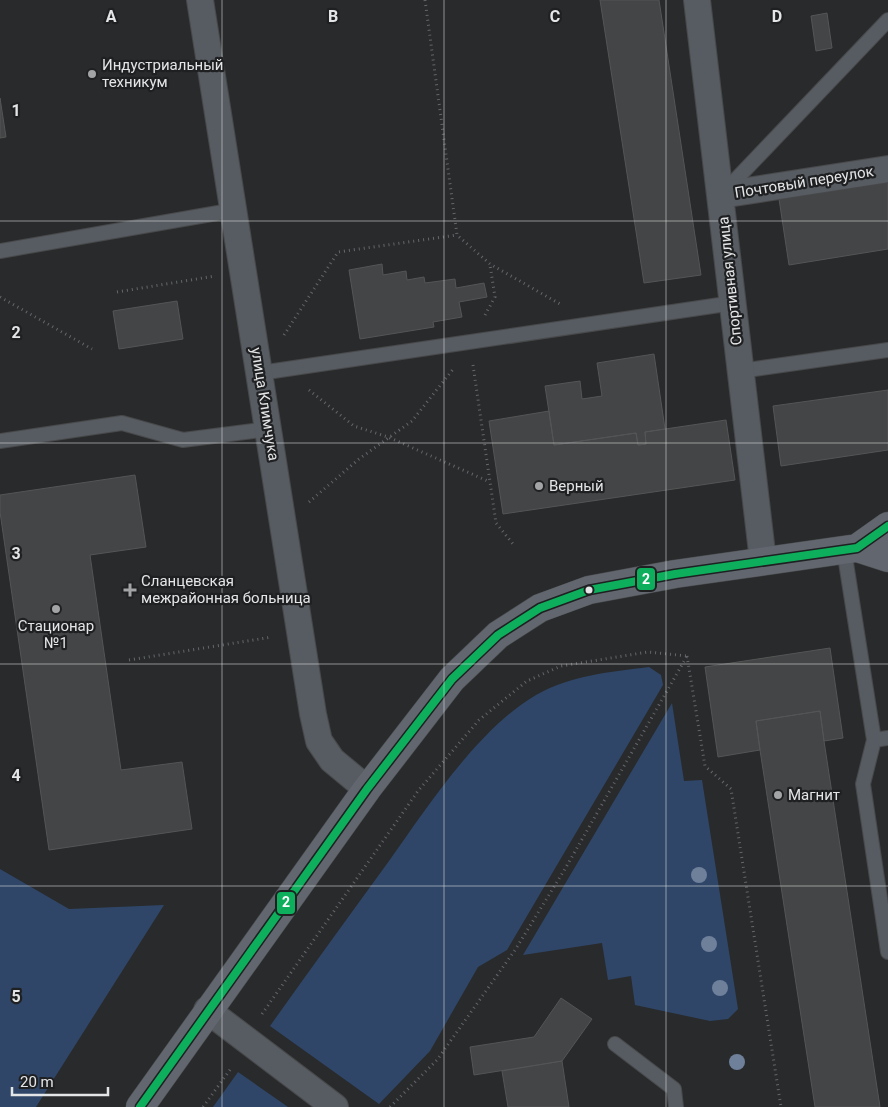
<svg xmlns="http://www.w3.org/2000/svg" width="888" height="1107" font-family="Roboto,sans-serif">
<style>
.green{fill:#2f4668}
.building{fill:#444546;stroke:#545556}
.lines{fill:none;stroke-linecap:round;stroke-linejoin:round}
.service-casing{stroke:#474849;stroke-width:16}
.minor-casing{stroke:#474849;stroke-width:28}
.secondary-casing{stroke:#474849;stroke-width:29}
.path{stroke:#64676c;stroke-width:3;stroke-dasharray:1 4;stroke-linecap:butt}
.service{stroke:#575b62;stroke-width:14}
.minor{stroke:#575b62;stroke-width:26}
.secondary{stroke:#61666f;stroke-width:28}
.bus-1-casing{stroke:#1f2022;stroke-width:11}
.bus-1{stroke:#0daf5c;stroke-width:8}
.tree{fill:#6f809b}
.grid{fill:none;stroke:#e4e5e6;stroke-width:1;stroke-opacity:0.55}
.poi-dot{fill:#a3a4a5;stroke:#1f2022;stroke-width:2}
.bus-dot{fill:#e4e5e6;stroke:#1f2022;stroke-width:2}
.labels{text-anchor:middle;dominant-baseline:central;stroke-width:4.5;stroke-linejoin:round;paint-order:stroke}
.poi-label{font-size:15px;fill:#e4e5e6;stroke:#1f2022;text-anchor:start}
.street-label{font-size:15px;fill:#e4e5e6;stroke:#1f2022}
.grid-label{font-size:16px;text-anchor:middle;font-weight:bold;fill:#e4e5e6;stroke:#1f2022;stroke-width:4.5;stroke-linejoin:round;paint-order:stroke}
.line-badge{stroke:#1f2022;stroke-width:2}
.badge-label{font-size:14px;text-anchor:middle;font-weight:bold;fill:#fff}
</style>
<rect width="100%" height="100%" fill="#292a2b"/>
<path class="green" d="M 649,667 L 661,675 L 663,685 L 507,950 L 478,967 L 430,1051 L 379,1104 L 270,1026 C 309,971 349,916 389,861 C 428,806 478,729 536,695 C 571,675 610,672 649,667 Z
M 672,703 L 684,781 L 702,780 L 738,1009 L 728,1019 L 710,1021 L 635,1005 L 631,976 L 608,980 L 602,943 L 523,955 Z
M 0,869 L 69,909 L 164,905 L 36,1107 L 0,1107 Z
M 238,1072 L 288,1107 L 213,1107 Z"/>
<path class="building" d="M 600,0 L 659,0 L 701,275 L 644,283 Z
M 827,13 L 832,48 L 816,51 L 811,16 Z
M 0,98 L 6,137 L 0,138 Z
M 888,182 L 888,249 L 789,265 L 779,199 Z
M 382,264 L 383,275 L 406,271 L 407,280 L 424,277 L 425,283 L 455,279 L 456,288 L 484,283 L 487,297 L 459,302 L 462,317 L 433,322 L 434,327 L 360,339 L 349,270 Z
M 177,301 L 183,339 L 119,349 L 113,311 Z
M 654,354 L 665,429 L 645,432 L 646,444 L 638,445 L 636,433 L 554,445 L 545,386 L 580,381 L 582,399 L 602,396 L 597,363 Z
M 888,390 L 888,450 L 781,466 L 773,406 Z
M 549,411 L 554,445 L 636,433 L 638,445 L 646,444 L 645,432 L 726,420 L 735,480 L 503,514 L 489,421 Z
M 135,475 L 146,547 L 90,555 L 121,770 L 182,762 L 192,829 L 49,850 L 0,512 L 0,495 Z
M 830,648 L 843,738 L 824,741 L 820,711 L 756,721 L 760,750 L 718,757 L 705,667 Z
M 820,711 L 824,741 L 880,1107 L 815,1107 L 760,750 L 756,721 Z
M 561,998 L 592,1019 L 562,1061 L 474,1075 L 470,1047 L 534,1037 Z
M 562,1061 L 569,1107 L 508,1107 L 502,1071 Z"/>
<g class="lines">
<defs>
<path id="service" d="M 723,193 L 888,20
M 0,251 L 235,210
M 740,371 L 888,350
M 260,373 L 733,303
M 0,441 L 122,423 L 183,440 L 269,429
M 844,550 L 874,740 L 863,784 L 888,952
M 874,740 L 888,738
M 615,1044 L 674,1089 L 676,1107"/>
<path id="minor" d="M 200,0 L 313,714 L 319,741 L 332,760 L 367,789
M 697,0 L 763,561
M 721,195 L 888,169
M 207,1010 L 335,1107"/>
<path id="secondary" d="M 857,548 L 888,526
M 140,1107 L 367,789 L 452,679 L 498,635 L 540,608 L 589,590 L 675,574 L 857,548 L 888,558"/>
</defs>
<use href="#service" class="service-casing"/>
<use href="#minor" class="minor-casing"/>
<use href="#secondary" class="secondary-casing"/>
<path class="path" d="M 425,0 L 457,235 L 490,264 L 560,304
M 117,292 L 215,276
M 0,297 L 92,349
M 485,315 L 495,297 L 490,265
M 284,335 L 338,252 L 457,235
M 473,365 L 496,523 L 513,544
M 309,390 L 354,426 L 388,437 L 490,482
M 309,502 L 359,459 L 412,421 L 454,368
M 687,656 L 705,766 L 731,789 L 781,1107
M 129,660 L 272,637
M 262,1014 L 418,791 L 479,720 L 527,681 L 561,666 L 648,652 L 687,656
M 203,1107 L 232,1067
M 390,1107 L 437,1060 L 515,950 L 565,869 L 687,656"/>
<use href="#service" class="service"/>
<use href="#minor" class="minor"/>
<use href="#secondary" class="secondary"/>
<defs>
<path id="bus-1" d="M 140,1107 L 367,789 L 452,679 L 498,635 L 540,608 L 589,590 L 675,574 L 857,548 L 888,526"/>
</defs>
<use href="#bus-1" class="bus-1-casing"/>
<use href="#bus-1" class="bus-1"/>
</g>
<g class="tree">
<circle cx="699" cy="875" r="8"/>
<circle cx="709" cy="944" r="8"/>
<circle cx="720" cy="988" r="8"/>
<circle cx="737" cy="1062" r="8"/>
</g>
<path class="grid" d="M 222,0 L 222,1107M 444,0 L 444,1107M 666,0 L 666,1107M 0,221 L 888,221M 0,443 L 888,443M 0,664 L 888,664M 0,886 L 888,886"/>
<g class="poi-dot">
<circle cx="92" cy="74" r="5"/>
<circle cx="539" cy="486" r="5"/>
<path d="M127.5 582.5h5v5h5v5h-5v5h-5v-5h-5v-5h5z"/>
<circle cx="56" cy="609" r="5"/>
<circle cx="778" cy="795" r="5"/>
</g>
<circle class="bus-dot" cx="589" cy="590" r="4.5"/>
<g class="labels">
<g class="poi-label">
<text x="102" y="65">Индустриальный<tspan x="102" dy="17">техникум</tspan></text>
<text x="549" y="486">Верный</text>
<text x="141" y="581">Сланцевская<tspan x="141" dy="17">межрайонная больница</tspan></text>
<text x="56" y="626" text-anchor="middle">Стационар<tspan x="56" dy="17">№1</tspan></text>
<text x="788" y="795">Магнит</text>
</g>
<g class="street-label">
<text transform="translate(804 182) rotate(-9)">Почтовый переулок</text>
<text transform="translate(730 281) rotate(-96)">Спортивная улица</text>
<text transform="translate(265 404) rotate(81)">улица Климчука</text>
</g>
</g>
<g class="grid-label">
<text x="111" y="22">A</text>
<text x="333" y="22">B</text>
<text x="555" y="22">C</text>
<text x="777" y="22">D</text>
<text x="16" y="116">1</text>
<text x="16" y="338">2</text>
<text x="16" y="559">3</text>
<text x="16" y="781">4</text>
<text x="16" y="1002">5</text>
</g>
<g class="line-badge">
<rect x="636" y="567" width="20" height="24" rx="5" fill="#0daf5c"/>
<rect x="276" y="891" width="20" height="24" rx="5" fill="#0daf5c"/>
</g>
<g class="badge-label">
<text x="646" y="584">2</text>
<text x="286" y="907">2</text>
</g>
<path d="M12 1087v8h96v-8" fill="none" stroke="#e4e5e6" stroke-width="2.5"/>
<text x="20" y="1087" font-size="15" fill="#e4e5e6" stroke="#1f2022" stroke-width="4" paint-order="stroke">20 m</text>
</svg>
